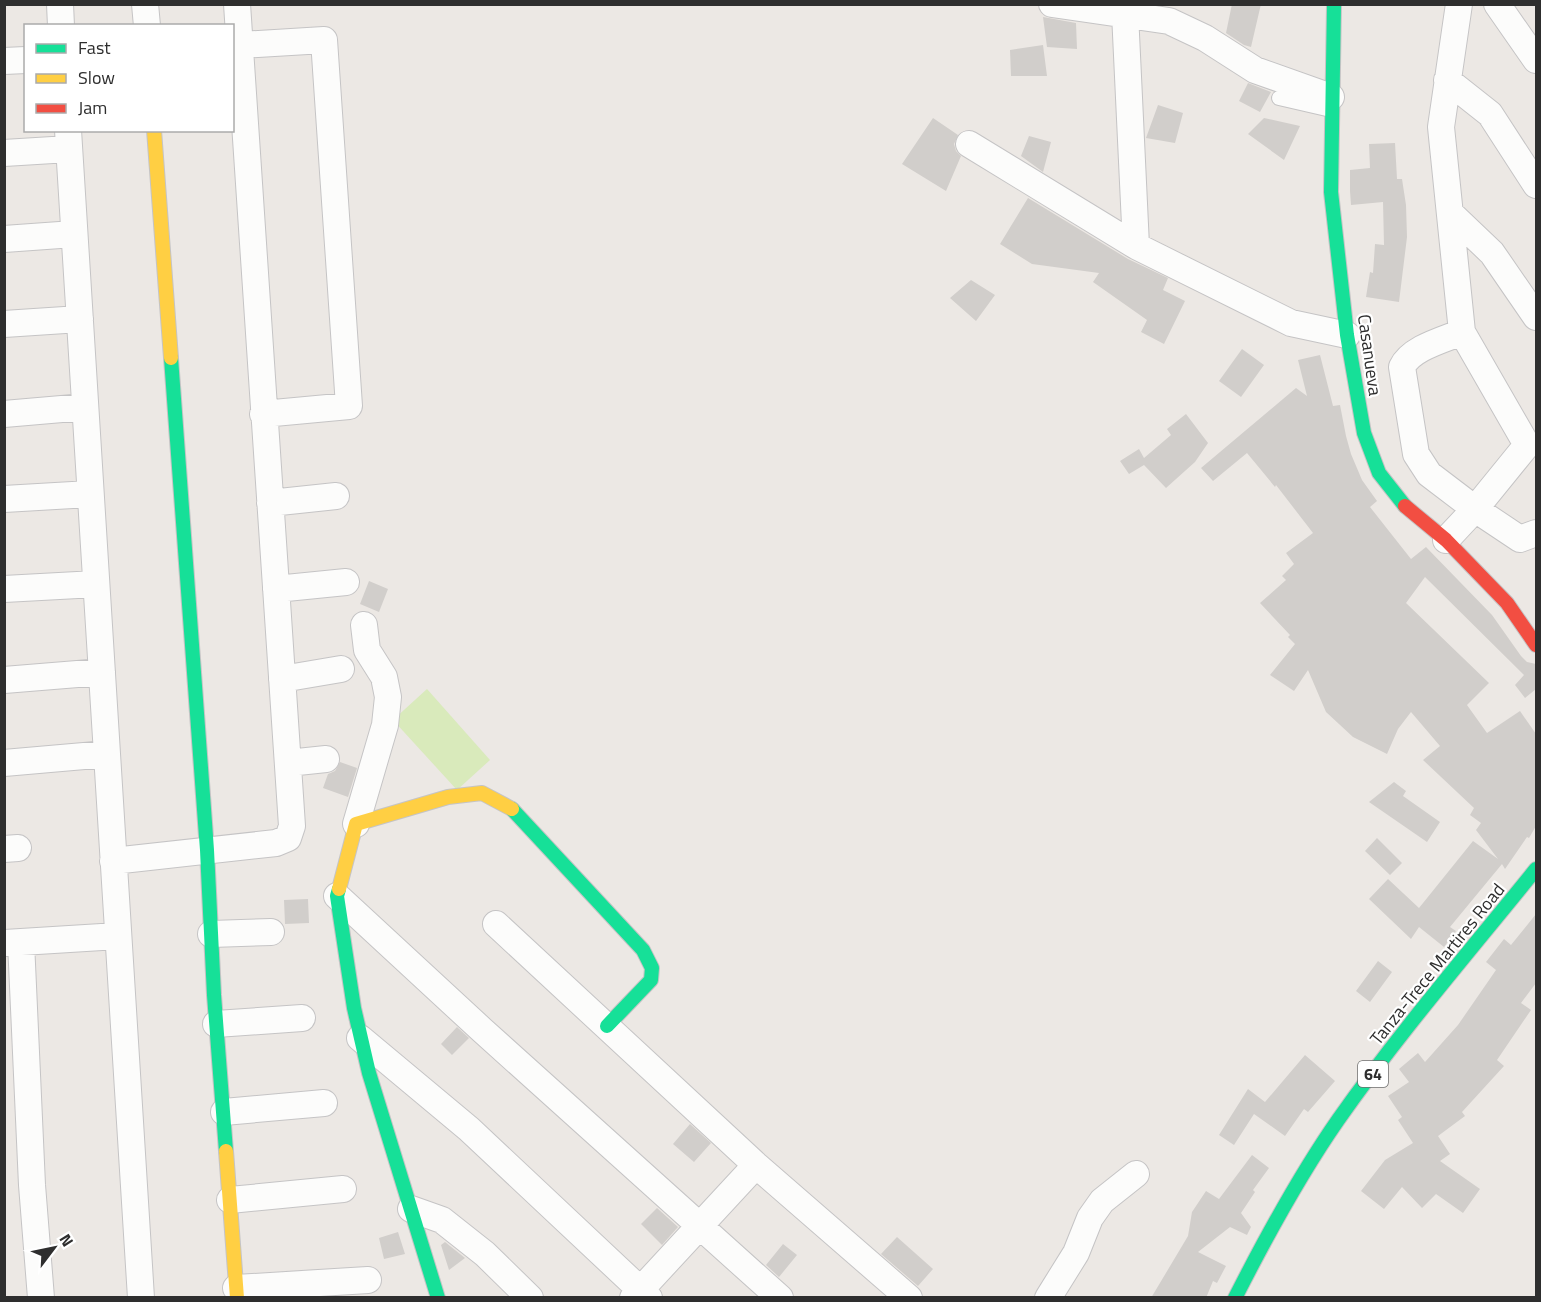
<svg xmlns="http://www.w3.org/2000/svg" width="1541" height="1302" font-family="'Titillium Web',sans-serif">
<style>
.pitch{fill:#d9eabb}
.building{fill:#d1cecb}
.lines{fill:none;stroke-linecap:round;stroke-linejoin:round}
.lane-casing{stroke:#c5c4c5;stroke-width:16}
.street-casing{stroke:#c5c4c5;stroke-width:28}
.fast-casing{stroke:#c5c4c5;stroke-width:16}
.slow-casing{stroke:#c5c4c5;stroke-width:16}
.jam-casing{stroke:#c5c4c5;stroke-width:16}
.lane{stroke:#fcfcfb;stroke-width:14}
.street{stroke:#fcfcfb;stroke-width:26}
.fast{stroke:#16e098;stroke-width:14}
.slow{stroke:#ffcf43;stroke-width:14}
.jam{stroke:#f24e42;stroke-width:14}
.labels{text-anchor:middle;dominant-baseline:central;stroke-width:4.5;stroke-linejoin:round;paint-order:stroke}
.shield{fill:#fff;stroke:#6d6d6d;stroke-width:1.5}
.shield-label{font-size:16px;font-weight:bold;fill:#2e2e2e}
.street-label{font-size:18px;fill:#2e2e2e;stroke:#fff}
</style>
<rect width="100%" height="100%" fill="#ece8e4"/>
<path class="pitch" d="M 427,689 L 490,760 L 457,790 L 393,720 Z"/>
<path class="building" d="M 1232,4 L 1261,4 L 1251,47 L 1244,45 L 1226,33 Z
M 1043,17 L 1076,23 L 1077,49 L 1047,47 Z
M 1043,45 L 1047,76 L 1011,76 L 1010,50 Z
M 1248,83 L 1271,92 L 1260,112 L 1239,101 Z
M 1158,105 L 1183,113 L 1175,143 L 1146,138 Z
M 933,118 L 958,135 L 954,144 L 956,151 L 961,156 L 946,191 L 902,164 Z
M 1264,118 L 1300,126 L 1284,160 L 1248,134 Z
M 1029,136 L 1051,142 L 1043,172 L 1021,156 Z
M 1395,143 L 1397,179 L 1402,179 L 1406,205 L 1407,237 L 1399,302 L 1366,297 L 1370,272 L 1373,273 L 1375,244 L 1384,245 L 1383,202 L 1351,205 L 1350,191 L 1350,170 L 1370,168 L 1369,144 Z
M 1028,198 L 1128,259 L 1168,278 L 1163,290 L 1185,301 L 1164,344 L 1141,332 L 1147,320 L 1093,282 L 1099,273 L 1032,264 L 1000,244 Z
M 971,280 L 995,295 L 976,321 L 950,298 Z
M 1242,349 L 1264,365 L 1241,397 L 1219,381 Z
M 1320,355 L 1333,406 L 1340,405 L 1346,436 L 1351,454 L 1362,480 L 1377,501 L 1370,507 L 1411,559 L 1426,547 L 1492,615 L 1521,656 L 1527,662 L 1536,664 L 1536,689 L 1525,698 L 1515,685 L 1524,675 L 1425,577 L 1406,603 L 1489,683 L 1467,705 L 1487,733 L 1520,711 L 1536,734 L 1536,826 L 1529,838 L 1527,837 L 1505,869 L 1502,864 L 1450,927 L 1456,931 L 1444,947 L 1419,927 L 1411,939 L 1369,899 L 1388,879 L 1419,908 L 1473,841 L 1498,859 L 1476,830 L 1481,823 L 1470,815 L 1474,808 L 1423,760 L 1440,746 L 1411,712 L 1398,729 L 1387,754 L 1353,737 L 1326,712 L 1308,670 L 1294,691 L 1270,675 L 1295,644 L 1288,637 L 1290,635 L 1260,603 L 1286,580 L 1282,576 L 1294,564 L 1286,553 L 1313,533 L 1276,485 L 1275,487 L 1247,453 L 1213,481 L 1201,468 L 1296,388 L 1307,396 L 1298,360 Z
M 1186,414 L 1208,443 L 1195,462 L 1166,488 L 1144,465 L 1129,474 L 1120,461 L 1139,449 L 1144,458 L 1171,435 L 1167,429 Z
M 369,581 L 388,589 L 379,612 L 360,604 Z
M 340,762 L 357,768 L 348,797 L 323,788 L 328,774 L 335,771 Z
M 1394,782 L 1406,791 L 1403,796 L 1440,822 L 1427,842 L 1369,802 Z
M 1377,838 L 1402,863 L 1390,875 L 1365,851 Z
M 308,899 L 309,923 L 285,924 L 284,900 Z
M 1536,914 L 1536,983 L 1521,1003 L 1531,1010 L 1497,1060 L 1504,1066 L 1462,1112 L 1465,1116 L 1438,1136 L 1450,1154 L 1440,1161 L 1480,1189 L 1463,1213 L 1436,1194 L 1422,1208 L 1402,1187 L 1384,1209 L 1361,1191 L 1385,1160 L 1413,1143 L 1398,1120 L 1402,1117 L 1388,1096 L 1409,1082 L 1399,1069 L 1418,1053 L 1425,1062 L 1458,1025 L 1496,970 L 1486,962 L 1504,939 L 1511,945 Z
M 1378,961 L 1392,972 L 1370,1002 L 1356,991 Z
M 457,1027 L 469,1038 L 452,1055 L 441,1044 Z
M 1305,1055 L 1335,1081 L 1308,1112 L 1304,1109 L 1285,1136 L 1254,1114 L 1234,1145 L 1219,1135 L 1248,1089 L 1265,1102 Z
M 690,1124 L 711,1143 L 694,1162 L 673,1144 Z
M 1252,1155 L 1269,1168 L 1253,1190 L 1255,1192 L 1241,1213 L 1251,1227 L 1247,1235 L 1230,1227 L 1198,1252 L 1226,1266 L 1217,1283 L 1213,1281 L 1206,1298 L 1151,1298 L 1188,1236 L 1192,1212 L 1206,1191 L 1219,1199 Z
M 657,1208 L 678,1227 L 662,1245 L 641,1224 Z
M 398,1232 L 405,1254 L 384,1259 L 379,1238 Z
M 897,1237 L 933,1269 L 918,1286 L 881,1254 Z
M 445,1242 L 465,1258 L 449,1270 L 441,1245 Z
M 783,1244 L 797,1255 L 779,1277 L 766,1265 Z"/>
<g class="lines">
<defs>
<path id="lane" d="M 1279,98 L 1331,110"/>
<path id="street" d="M 60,4 L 61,26
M 145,4 L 147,26
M 1052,4 L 1169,21 L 1205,38 L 1255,70 L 1331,97
M 1497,4 L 1536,60
M 1125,13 L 1136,246
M 240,45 L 324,40 L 349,406 L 263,414
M 4,61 L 26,60
M 1447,80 L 1490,114 L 1536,185
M 68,130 L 141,1298
M 969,144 L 1136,246 L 1291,323 L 1347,335
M 4,153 L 69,149
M 1450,213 L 1492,253 L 1536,317
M 4,239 L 74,234
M 4,324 L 80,319
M 1462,332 C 1443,340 1411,348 1402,367 L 1416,454 L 1429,474 L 1475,509 L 1520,539 L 1536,533
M 4,414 L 85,407
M 4,499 L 90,494
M 270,503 L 336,496
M 1446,540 L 1475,509 L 1527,445 L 1462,332 L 1441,127 L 1459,4
M 4,589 L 96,584
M 276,589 L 346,582
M 282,679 L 341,669
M 4,680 L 102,672
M 4,763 L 107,754
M 288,763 L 326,759
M 356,824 L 385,725 L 388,697 L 384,677 L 367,650 L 364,625
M 4,849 L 18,848
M 113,861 L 276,843 L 288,838 L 292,826 L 237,4
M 337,896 L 482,1030 L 780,1298
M 496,924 L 756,1165 L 909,1298
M 211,934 L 271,932
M 21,942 L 32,1185 L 41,1298
M 5,943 L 118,936
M 216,1024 L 302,1018
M 360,1038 L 469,1129 L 649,1298
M 224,1112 L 324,1103
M 230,1200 L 343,1189
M 411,1209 L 442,1220 L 485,1254 L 530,1298
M 236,1288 L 368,1280
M 633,1298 L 756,1165
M 1048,1298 L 1076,1253 L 1090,1218 L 1102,1201 L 1136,1174"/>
<path id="fast" d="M 1334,4 L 1331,192 L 1347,335 L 1364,433 L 1379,473 L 1405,506
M 171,358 L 207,850 L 214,995 L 226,1151
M 512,809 L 643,950 L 652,968 L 651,980 L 607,1026
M 339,889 L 337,896 L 354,1008 L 369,1073 L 438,1298
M 1235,1298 C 1266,1237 1299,1176 1338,1120 C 1399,1033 1469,952 1536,869"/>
<path id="slow" d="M 154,130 L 171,358
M 339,889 L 356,824 L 448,797 L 482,793 L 512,809
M 226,1151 L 237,1298"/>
<path id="jam" d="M 1405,506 L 1446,540 L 1507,603 L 1536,645"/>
</defs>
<use href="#lane" class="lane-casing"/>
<use href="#street" class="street-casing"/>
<use href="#fast" class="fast-casing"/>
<use href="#slow" class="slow-casing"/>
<use href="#jam" class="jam-casing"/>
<use href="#lane" class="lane"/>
<use href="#street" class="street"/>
<use href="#fast" class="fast"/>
<use href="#slow" class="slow"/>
<use href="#jam" class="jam"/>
</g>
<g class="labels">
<rect class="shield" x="1358" y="1061" width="30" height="26" rx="4.5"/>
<g class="shield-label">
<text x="1373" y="1074">64</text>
</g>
<g class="street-label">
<text transform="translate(1370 355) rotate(82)">Casanueva</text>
<text transform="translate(1437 964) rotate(-51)">Tanza-Trece Martires Road</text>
</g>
</g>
<rect width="1541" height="1302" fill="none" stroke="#2e2e2e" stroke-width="12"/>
<rect x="24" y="24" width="210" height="108" fill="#ffffff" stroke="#ababab" stroke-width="1.5"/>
<rect x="36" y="44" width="30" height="9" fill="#16e098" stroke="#ababab" stroke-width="1.5"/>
<text x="78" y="54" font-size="18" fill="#2e2e2e">Fast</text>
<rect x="36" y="74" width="30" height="9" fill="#ffcf43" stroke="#ababab" stroke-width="1.5"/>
<text x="78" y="84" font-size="18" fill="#2e2e2e">Slow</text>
<rect x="36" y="104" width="30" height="9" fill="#f24e42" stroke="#ababab" stroke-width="1.5"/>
<text x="78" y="114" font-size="18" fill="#2e2e2e">Jam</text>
<g transform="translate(54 1248) rotate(58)" stroke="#ffffff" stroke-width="4.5" paint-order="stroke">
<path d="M0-4.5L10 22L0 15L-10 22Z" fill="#2e2e2e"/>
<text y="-9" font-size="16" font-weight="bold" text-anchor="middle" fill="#2e2e2e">N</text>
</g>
</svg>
